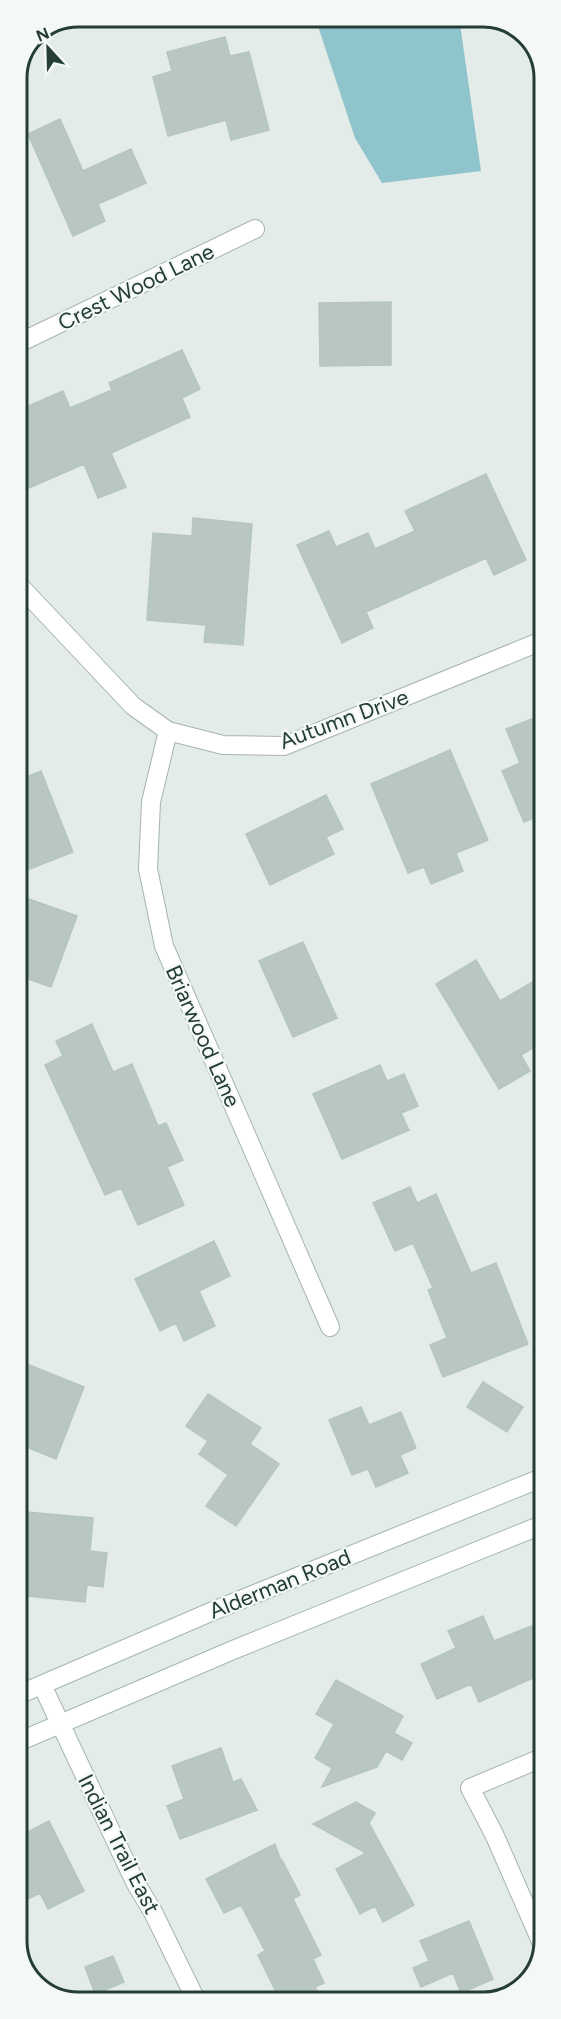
<svg xmlns="http://www.w3.org/2000/svg" width="561" height="2019" font-family="Figtree,sans-serif">
<style>
.water{fill:#8fc4cd}
.building{fill:#b9c7c1;stroke:#b6c5bf;stroke-width:1.5}
.lines{fill:none;stroke-linecap:round;stroke-linejoin:round}
.street-casing{stroke:#a6b4af;stroke-width:20}
.secondary-casing{stroke:#a2b7b0;stroke-width:20}
.street{stroke:#fff;stroke-width:18}
.secondary{stroke:#fff;stroke-width:18}
.labels{text-anchor:middle;dominant-baseline:central;stroke-width:4.5;stroke-linejoin:round;paint-order:stroke}
.street-label{font-size:22px;fill:#243d36;stroke:#f4f9f6}
.rim{fill:none;stroke:#243d36;stroke-width:3}
</style>
<rect width="100%" height="100%" fill="#e3ece8"/>
<path class="water" d="M 315,17 L 459,17 L 481,171 L 382,183 L 355,138 Z"/>
<path class="building" d="M 225,37 L 230,56 L 249,52 L 269,130 L 231,140 L 226,120 L 168,136 L 153,77 L 172,71 L 167,52 Z
M 60,119 L 83,171 L 131,149 L 146,183 L 98,204 L 105,221 L 73,236 L 28,134 Z
M 391,302 L 391,365 L 320,366 L 319,303 Z
M 182,350 L 200,389 L 182,398 L 190,417 L 111,453 L 126,487 L 98,498 L 84,464 L 17,493 L 17,411 L 63,391 L 70,408 L 112,390 L 109,383 Z
M 486,474 L 526,560 L 494,575 L 486,558 L 366,612 L 373,628 L 342,643 L 297,545 L 329,531 L 336,547 L 368,533 L 375,549 L 415,531 L 405,511 Z
M 193,518 L 252,524 L 243,645 L 204,642 L 206,625 L 147,620 L 153,533 L 192,536 Z
M 544,714 L 544,814 L 524,822 L 502,771 L 520,763 L 506,729 Z
M 450,750 L 488,840 L 456,853 L 463,871 L 431,884 L 424,867 L 408,873 L 371,784 Z
M 41,771 L 73,852 L 17,874 L 17,781 Z
M 326,795 L 343,829 L 326,837 L 334,854 L 270,885 L 246,834 Z
M 23,897 L 77,916 L 51,987 L 17,975 L 17,914 Z
M 303,942 L 337,1018 L 293,1037 L 259,961 Z
M 476,960 L 500,1001 L 544,975 L 544,1041 L 521,1055 L 530,1071 L 499,1089 L 436,984 Z
M 92,1024 L 113,1072 L 132,1064 L 158,1126 L 166,1123 L 183,1160 L 167,1167 L 184,1205 L 138,1225 L 121,1188 L 105,1195 L 45,1065 L 63,1056 L 56,1041 Z
M 380,1065 L 387,1081 L 404,1074 L 418,1106 L 401,1113 L 409,1130 L 342,1159 L 313,1094 Z
M 410,1187 L 417,1203 L 436,1194 L 471,1273 L 496,1263 L 528,1344 L 443,1377 L 430,1345 L 447,1338 L 428,1290 L 433,1288 L 413,1243 L 395,1251 L 373,1203 Z
M 214,1241 L 230,1276 L 199,1291 L 215,1326 L 184,1341 L 176,1323 L 160,1331 L 135,1279 Z
M 17,1360 L 84,1387 L 56,1459 L 22,1445 L 29,1427 L 17,1423 Z
M 483,1382 L 523,1407 L 507,1432 L 467,1407 Z
M 208,1394 L 261,1428 L 250,1444 L 279,1464 L 236,1526 L 206,1506 L 228,1475 L 199,1454 L 208,1441 L 186,1426 Z
M 361,1407 L 369,1425 L 401,1412 L 416,1448 L 400,1455 L 408,1473 L 376,1487 L 368,1469 L 352,1475 L 329,1420 Z
M 26,1512 L 93,1518 L 90,1551 L 107,1553 L 103,1587 L 87,1585 L 85,1602 L 18,1595 Z
M 483,1616 L 494,1641 L 544,1621 L 544,1673 L 479,1702 L 471,1684 L 437,1699 L 421,1664 L 456,1648 L 448,1631 Z
M 336,1680 L 403,1716 L 394,1733 L 412,1743 L 402,1760 L 386,1751 L 377,1767 L 322,1787 L 332,1768 L 315,1758 L 334,1724 L 316,1714 Z
M 221,1748 L 233,1782 L 241,1779 L 257,1810 L 180,1839 L 167,1806 L 184,1799 L 172,1766 Z
M 356,1802 L 375,1813 L 369,1823 L 414,1905 L 383,1922 L 375,1906 L 360,1914 L 336,1869 L 366,1853 L 313,1824 Z
M 49,1821 L 84,1891 L 48,1909 L 40,1893 L 18,1904 L 18,1837 Z
M 275,1844 L 281,1861 L 282,1860 L 300,1895 L 293,1899 L 321,1955 L 313,1959 L 324,1983 L 315,1987 L 322,2002 L 281,2002 L 258,1955 L 265,1951 L 241,1905 L 224,1913 L 206,1879 Z
M 469,1921 L 493,1979 L 461,1993 L 453,1973 L 421,1987 L 413,1968 L 429,1961 L 420,1941 Z
M 113,1956 L 124,1982 L 95,1994 L 85,1967 Z"/>
<g class="lines">
<defs>
<path id="street" d="M 17,344 L 255,229
M 17,583 L 133,706 L 168,731 L 223,745 L 284,746 L 544,640
M 168,731 L 151,802 L 148,869 L 164,946 L 330,1327
M 42,1685 L 135,1882 L 153,1912 L 197,2002
M 543,1946 L 494,1834 L 470,1788 L 544,1757"/>
<path id="secondary" d="M 18,1695 L 213,1611 L 544,1477
M 18,1742 L 233,1650 L 544,1524"/>
</defs>
<use href="#street" class="street-casing"/>
<use href="#secondary" class="secondary-casing"/>
<use href="#street" class="street"/>
<use href="#secondary" class="secondary"/>
</g>
<g class="labels">
<g class="street-label">
<text transform="translate(136 287) rotate(-26)">Crest Wood Lane</text>
<text transform="translate(344 719) rotate(-20)">Autumn Drive</text>
<text transform="translate(203 1036) rotate(66)">Briarwood Lane</text>
<text transform="translate(280 1584) rotate(-22)">Alderman Road</text>
<text transform="translate(119 1844) rotate(63)">Indian Trail East</text>
</g>
</g>
<path d="M0 0H561V2019H0ZM78 27H483A51 51 0 0 1 534 78V1941A51 51 0 0 1 483 1992H78A51 51 0 0 1 27 1941V78A51 51 0 0 1 78 27Z" fill="#f4f9f6" fill-rule="evenodd"/>
<path class="rim" d="M78 27H483A51 51 0 0 1 534 78V1941A51 51 0 0 1 483 1992H78A51 51 0 0 1 27 1941V78A51 51 0 0 1 78 27Z"/>
<g transform="translate(48 48) rotate(338)" stroke="#f4f9f6" stroke-width="4.5" paint-order="stroke">
<path d="M0-4.5L10 22L0 15L-10 22Z" fill="#243d36"/>
<text y="-9" font-size="16" font-weight="bold" text-anchor="middle" fill="#243d36">N</text>
</g>
</svg>
